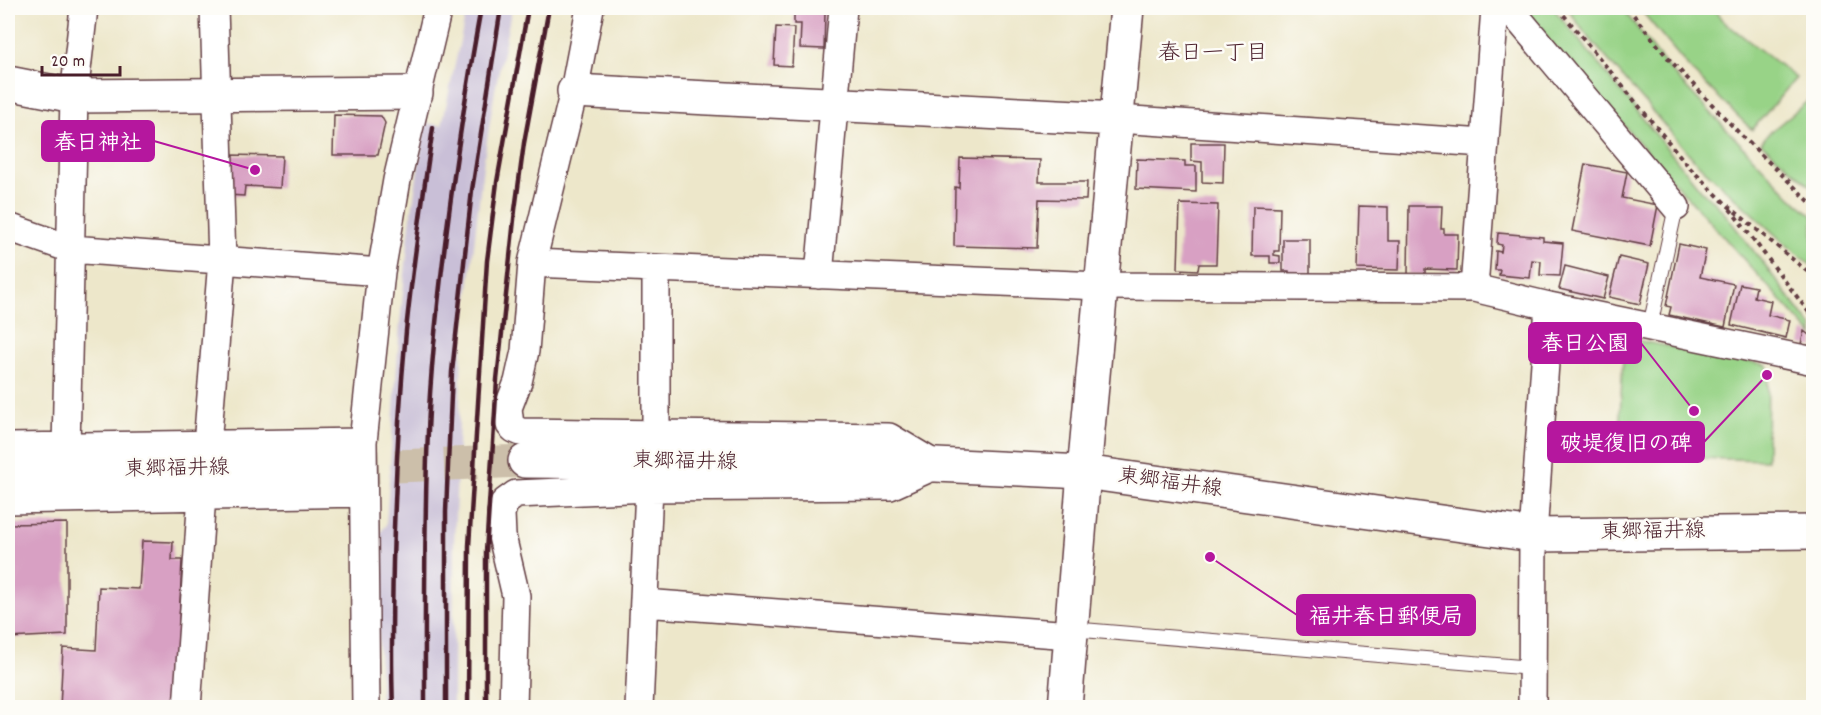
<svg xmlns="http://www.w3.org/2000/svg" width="1821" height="715" font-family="Dekko,'Klee One',sans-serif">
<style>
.industrial{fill:#c9bfd7}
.green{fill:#98d387;stroke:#717959;stroke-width:1.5}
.building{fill:#d8a0c3}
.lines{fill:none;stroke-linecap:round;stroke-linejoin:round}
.secondary-tunnel{stroke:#ccbfaa;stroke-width:33;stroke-dasharray:33 16;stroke-linecap:butt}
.lane-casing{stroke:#623d43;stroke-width:16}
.street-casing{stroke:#623d43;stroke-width:30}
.secondary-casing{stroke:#623d43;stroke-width:36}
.path{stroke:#623d43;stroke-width:4;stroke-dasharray:4.5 4.5;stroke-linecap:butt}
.lane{stroke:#fff;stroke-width:14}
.street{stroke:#fff;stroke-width:27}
.secondary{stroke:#fff;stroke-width:33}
.rail{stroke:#4a1f2b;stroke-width:4.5}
.labels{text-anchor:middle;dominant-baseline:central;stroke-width:5;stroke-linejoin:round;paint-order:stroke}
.street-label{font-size:21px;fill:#4a1f2b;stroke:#fdfcf7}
.neighbourhood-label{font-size:22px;fill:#4a1f2b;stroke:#fdfcf7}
.leader{fill:none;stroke:#b5179e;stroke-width:2}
.callout-dot{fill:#b5179e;stroke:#fdfcf7;stroke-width:2}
.callout{fill:#b5179e;stroke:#b5179e;stroke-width:2}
.callout-label{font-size:22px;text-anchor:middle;font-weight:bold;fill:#fff}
</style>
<rect width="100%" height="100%" fill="#fdfcf7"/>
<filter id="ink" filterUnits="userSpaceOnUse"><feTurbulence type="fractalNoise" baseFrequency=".0167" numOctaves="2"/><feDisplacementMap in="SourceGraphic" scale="12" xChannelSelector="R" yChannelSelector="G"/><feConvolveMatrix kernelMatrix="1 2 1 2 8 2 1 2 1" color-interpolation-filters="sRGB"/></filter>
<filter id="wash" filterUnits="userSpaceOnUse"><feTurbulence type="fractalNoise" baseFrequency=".008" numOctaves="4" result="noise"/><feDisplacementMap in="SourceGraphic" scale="24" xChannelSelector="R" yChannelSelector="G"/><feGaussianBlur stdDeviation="1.35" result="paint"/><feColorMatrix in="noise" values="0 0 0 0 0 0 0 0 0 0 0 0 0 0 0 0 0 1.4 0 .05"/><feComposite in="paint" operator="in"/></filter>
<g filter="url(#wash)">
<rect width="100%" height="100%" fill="#ede7ca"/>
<path class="industrial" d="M 467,8 L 512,8 L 495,90 L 483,166 L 462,350 L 454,544 L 453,707 L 381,707 L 378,619 L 380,533 L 386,525 L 400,323 L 410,224 L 425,123 L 442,125 Z"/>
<path class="green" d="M 1520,8 L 1553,8 L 1701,190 L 1722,210 L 1813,328 L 1813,336 L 1682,191 Z
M 1567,8 L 1622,8 L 1669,69 L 1792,198 L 1813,216 L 1813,267 L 1782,241 L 1696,162 L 1584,32 Z
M 1639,8 L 1713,8 L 1722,20 L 1796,78 L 1752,130 L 1689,68 Z
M 1809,100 L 1813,104 L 1813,188 L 1761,143 L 1768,134 Z
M 1624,338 L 1768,365 L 1767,460 L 1618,456 Z"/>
<g id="blocks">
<path class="building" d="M 794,12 L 825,13 L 824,49 L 800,48 L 801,24 L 794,24 Z
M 776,27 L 794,28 L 792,66 L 774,65 Z
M 334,115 L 381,116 L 385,123 L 378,155 L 333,155 Z
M 1191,143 L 1224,143 L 1223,183 L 1202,182 L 1202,162 L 1191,161 Z
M 229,155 L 282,156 L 280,188 L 245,186 L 244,196 L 228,195 Z
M 960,158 L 1040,160 L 1039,182 L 1087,182 L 1086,200 L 1039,199 L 1037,248 L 954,246 L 955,187 L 959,188 Z
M 1137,159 L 1185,161 L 1185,166 L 1196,166 L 1196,192 L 1136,189 Z
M 1585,164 L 1627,172 L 1622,198 L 1658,205 L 1650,246 L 1572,231 Z
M 1180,204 L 1218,205 L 1216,264 L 1199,264 L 1198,270 L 1178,269 Z
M 1253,206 L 1280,207 L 1279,251 L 1274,251 L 1274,255 L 1280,256 L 1280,263 L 1270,263 L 1270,256 L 1252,256 Z
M 1359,206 L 1388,207 L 1388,241 L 1400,241 L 1399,270 L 1357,269 Z
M 1409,206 L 1442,206 L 1441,229 L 1444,229 L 1444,234 L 1458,234 L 1457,270 L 1425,269 L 1425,275 L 1408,274 Z
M 1498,233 L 1543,237 L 1543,241 L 1563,243 L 1560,276 L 1540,275 L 1541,261 L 1532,260 L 1530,278 L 1499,275 L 1500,270 L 1495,270 L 1496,251 L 1501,252 L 1502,245 L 1497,244 Z
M 1283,239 L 1310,239 L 1310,273 L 1289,273 L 1289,271 L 1283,271 Z
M 1679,244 L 1706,250 L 1700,277 L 1734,284 L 1725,327 L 1669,315 L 1671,307 L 1666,306 Z
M 1619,257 L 1649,264 L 1640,304 L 1609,297 Z
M 1565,266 L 1609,277 L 1603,299 L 1559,289 Z
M 1740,284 L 1756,287 L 1754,297 L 1771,301 L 1768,315 L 1790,320 L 1786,338 L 1731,325 Z
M 1804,331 L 1814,339 L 1814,347 L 1801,344 Z
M 67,523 L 67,635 L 8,638 L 8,524 Z
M 142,541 L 173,542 L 172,560 L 182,560 L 175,708 L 60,708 L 63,648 L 96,650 L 99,587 L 139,589 Z"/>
</g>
</g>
<g filter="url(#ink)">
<use href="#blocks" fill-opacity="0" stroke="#623d43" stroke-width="1.5"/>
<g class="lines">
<path class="secondary-tunnel" d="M 346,468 L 525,461"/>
<defs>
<path id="lane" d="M 1650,326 L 1676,207
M 1071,629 L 1532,668"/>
<path id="street" d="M 590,8 L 574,91 L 532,263 L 525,351 L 518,382 L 508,408 L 510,425 L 514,429 L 521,432 L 889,437 L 936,465
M 1509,8 L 1676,207
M 1117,119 L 1485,143
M 8,227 L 71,249 L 381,272
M 532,263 L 1101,286 L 1474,288 L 1549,306 L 1814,361
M 656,268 L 656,435
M 819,275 L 843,8
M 1474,288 L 1495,8
M 207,445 L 222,260 L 214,8
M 8,447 L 363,442
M 66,447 L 74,96 L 84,8
M 8,500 L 363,493
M 644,603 L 1071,635
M 187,708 L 202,495
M 366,708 L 363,442 L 381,272 L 397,180 L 438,8
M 513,708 L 516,596 L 502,536 L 501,513 L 505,502 L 516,494 L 649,488 L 890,486 L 932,467
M 639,708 L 649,488
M 1532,708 L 1533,535 L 1549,306"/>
<path id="secondary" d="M 8,83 L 74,96 L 416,93
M 574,91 L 1117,119
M 525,461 L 936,465 L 1084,472 L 1533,535 L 1814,532
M 8,473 L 346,468
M 1065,708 L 1084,472 L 1127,8"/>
</defs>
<use href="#lane" class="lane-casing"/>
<use href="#street" class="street-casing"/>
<use href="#secondary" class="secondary-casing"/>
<path class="path" d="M 1558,8 L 1690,168 L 1726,204 L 1814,277
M 1628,8 L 1668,58 L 1741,135 L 1814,206
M 1730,209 L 1814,319"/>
<use href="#lane" class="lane"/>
<use href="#street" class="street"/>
<use href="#secondary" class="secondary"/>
<path class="rail" d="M 393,708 C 391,659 392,611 393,562 C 395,485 399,407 406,331 C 413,263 423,195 433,128
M 425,708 C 425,615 424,523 428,431 C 431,355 440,280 450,205 C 459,139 469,73 481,8
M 446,708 L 446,512 L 452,372 L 472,190 L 501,8
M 468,708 L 469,546 L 487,261 L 497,182 L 528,8
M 486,708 L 486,552 L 497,380 L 515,210 L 524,143 L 549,8"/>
</g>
</g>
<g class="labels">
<g class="street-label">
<text transform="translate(685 463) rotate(1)">東郷福井線</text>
<text transform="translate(177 470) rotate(-1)">東郷福井線</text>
<text transform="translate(1170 484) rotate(8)">東郷福井線</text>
<text transform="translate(1653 533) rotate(-1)">東郷福井線</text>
</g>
<g class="neighbourhood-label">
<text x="1213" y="54">春日一丁目</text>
</g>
</g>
<path class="leader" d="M255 170L154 141M1694 411L1641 343M1767 375L1704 442M1210 557L1297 615"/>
<g class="callout-dot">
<circle cx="255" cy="170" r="6"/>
<circle cx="1694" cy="411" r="6"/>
<circle cx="1767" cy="375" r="6"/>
<circle cx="1210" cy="557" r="6"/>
</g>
<g class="callout">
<rect x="42" y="121" width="112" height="40" rx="6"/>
<rect x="1529" y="323" width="112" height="40" rx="6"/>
<rect x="1548" y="422" width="156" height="40" rx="6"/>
<rect x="1297" y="595" width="178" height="40" rx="6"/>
</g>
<g class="callout-label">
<text x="98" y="149">春日神社</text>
<text x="1585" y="350">春日公園</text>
<text x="1626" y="450">破堤復旧の碑</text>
<text x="1386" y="623">福井春日郵便局</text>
</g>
<rect width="1821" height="715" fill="none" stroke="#fdfcf7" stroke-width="30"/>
<path d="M42 66v9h78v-9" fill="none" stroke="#4a1f2b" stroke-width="3"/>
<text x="51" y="66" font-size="18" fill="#4a1f2b" stroke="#fdfcf7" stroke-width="4.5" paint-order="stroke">20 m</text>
</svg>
